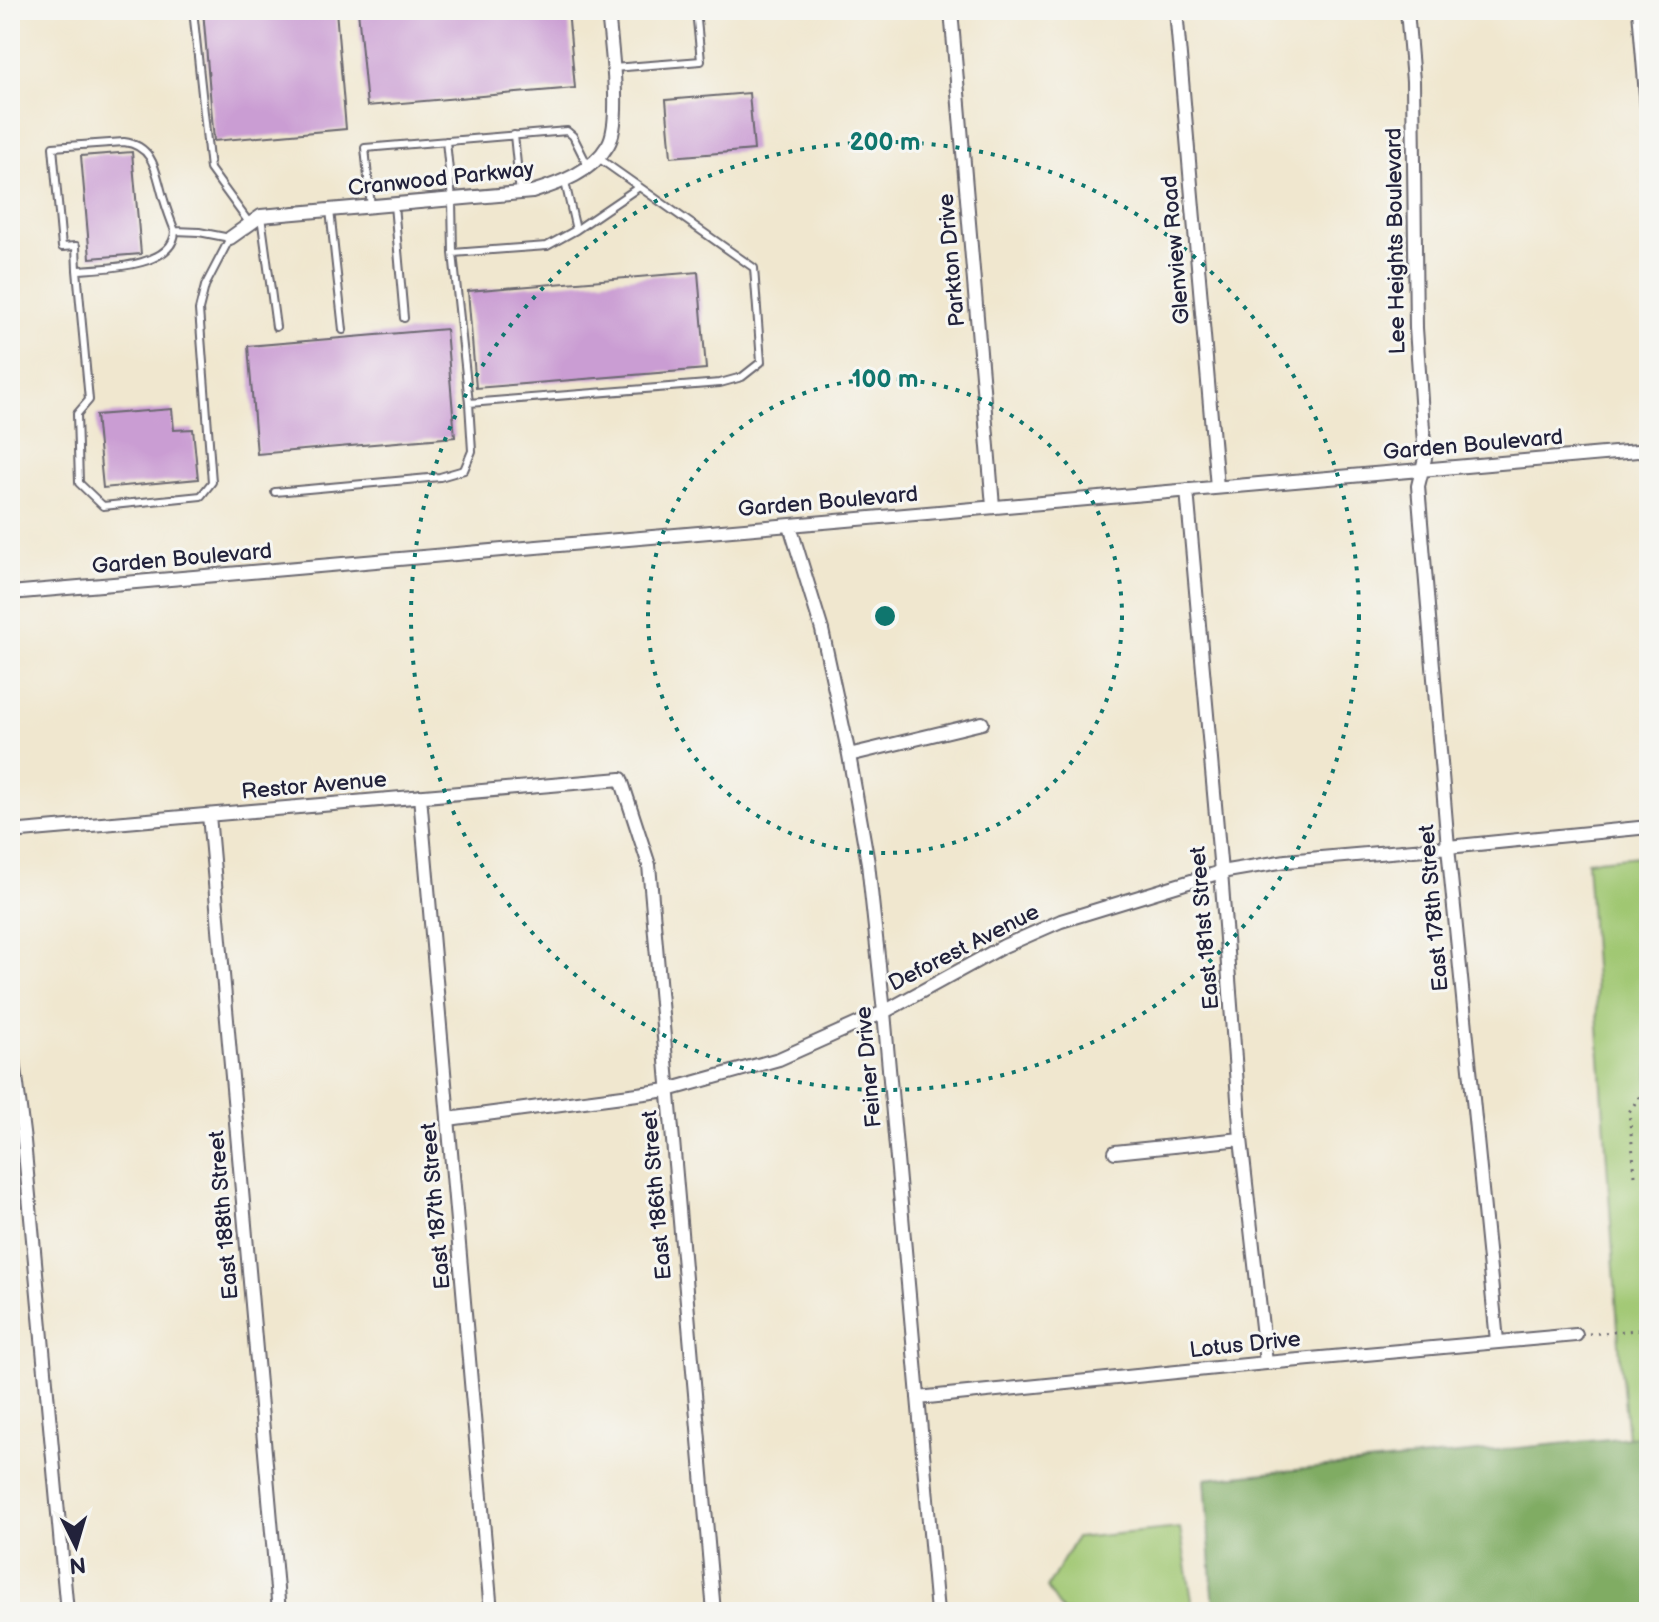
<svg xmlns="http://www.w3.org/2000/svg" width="1659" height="1622" font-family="'Balsamiq Sans',sans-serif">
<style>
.green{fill:#a0c772;stroke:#617456;stroke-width:2}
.forest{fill:#80ac64;stroke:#516750;stroke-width:2}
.building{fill:#ca9dd3}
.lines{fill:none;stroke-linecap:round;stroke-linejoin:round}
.service-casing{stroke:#6a676f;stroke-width:10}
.minor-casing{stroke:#6a676f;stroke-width:16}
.path{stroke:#6a676f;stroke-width:3;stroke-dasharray:2 6;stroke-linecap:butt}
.service{stroke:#fff;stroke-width:6}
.minor{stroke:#fff;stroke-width:12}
.ring{fill:none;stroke:#0f766e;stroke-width:4;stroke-dasharray:4 8}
.labels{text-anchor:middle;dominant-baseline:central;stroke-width:6;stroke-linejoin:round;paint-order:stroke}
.street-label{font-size:22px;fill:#22223b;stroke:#f6f6f2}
.centre{fill:#0f766e;stroke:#f6f6f2;stroke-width:4}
.ring-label{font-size:24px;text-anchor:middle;font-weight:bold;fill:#0f766e;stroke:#f6f6f2;stroke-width:6;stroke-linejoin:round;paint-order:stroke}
</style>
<rect width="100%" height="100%" fill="#f6f6f2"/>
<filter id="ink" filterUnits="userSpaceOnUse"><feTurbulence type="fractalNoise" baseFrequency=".0125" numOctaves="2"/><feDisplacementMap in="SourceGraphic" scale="16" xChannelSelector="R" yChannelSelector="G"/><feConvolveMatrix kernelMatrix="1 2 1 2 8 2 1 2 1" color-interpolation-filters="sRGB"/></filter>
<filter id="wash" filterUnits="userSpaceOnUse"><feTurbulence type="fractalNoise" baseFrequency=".006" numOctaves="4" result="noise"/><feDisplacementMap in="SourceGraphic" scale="32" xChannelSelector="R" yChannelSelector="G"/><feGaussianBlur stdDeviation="1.8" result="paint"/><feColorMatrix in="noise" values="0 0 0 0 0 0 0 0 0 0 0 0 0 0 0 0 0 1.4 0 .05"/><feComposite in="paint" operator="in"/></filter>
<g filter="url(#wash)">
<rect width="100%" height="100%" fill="#f0e7cf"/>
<path class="green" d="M 1649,855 L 1649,1435 L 1628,1438 L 1620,1359 L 1587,861 Z
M 1180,1528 L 1194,1612 L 1063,1612 L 1047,1588 L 1076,1538 Z"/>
<path class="forest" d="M 1649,1435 L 1649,1612 L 1214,1612 L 1205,1479 Z"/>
<g id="blocks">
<path class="building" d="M 203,10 L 336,10 L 346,129 L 214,141 Z
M 358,10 L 568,10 L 575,88 L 367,106 Z
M 749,93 L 754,150 L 671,157 L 666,100 Z
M 132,152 L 141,254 L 90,258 L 81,156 Z
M 698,272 L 706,369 L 476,388 L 468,291 Z
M 446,329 L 455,437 L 257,454 L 248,346 Z
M 172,409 L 174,430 L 193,429 L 198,479 L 103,488 L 96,415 Z"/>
</g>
</g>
<g filter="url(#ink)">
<use href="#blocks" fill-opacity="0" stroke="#6a676f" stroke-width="2"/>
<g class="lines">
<defs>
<path id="service" d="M 193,10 L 210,169 L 250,224
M 608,16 L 696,10 L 701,61 L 613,68
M 514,135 L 520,194
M 446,141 L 452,200 L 453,253 L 469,403
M 394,205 L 404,318
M 371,207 L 365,148 L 567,131 L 573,136 L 588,166
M 330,210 L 343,330
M 261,216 L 276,327
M 576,230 L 639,187
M 175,231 L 199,232 L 230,238 L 205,286 L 199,310 L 212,482 L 201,496 L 103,506 L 79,483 L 77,414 L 89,400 L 77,270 C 104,268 174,268 175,231 Z
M 453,253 L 547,246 L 576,230 L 565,182
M 77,270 L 76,246 L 62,247 L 53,147 L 124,142 C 156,146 156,176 164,200 C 167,210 171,221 175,231
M 275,492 L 440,477 L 464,470 L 472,451 L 469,403 L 720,383 L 742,377 L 761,362 L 754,268 L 597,157"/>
<path id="minor" d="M 951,10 L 993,506
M 1176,10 L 1217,487
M 1407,10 L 1413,81 L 1416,328 L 1425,458 L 1418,486 L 1448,847 L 1497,1341
M 1639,10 L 1649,132
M 230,238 L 261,216 L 532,192 C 561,183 592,172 608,145 C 623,120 610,41 608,10
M 1187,490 L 1221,872 L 1241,1139 L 1266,1363
M 790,526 L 822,630 L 849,755 L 868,863 L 884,1012 L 937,1612
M 10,593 L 1649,450
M 849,755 L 982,723
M 420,796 L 491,1612
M 209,815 L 279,1612
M 10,832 L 621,779 L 649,865 L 714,1612
M 10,1028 L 24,1141 L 67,1612
M 448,1119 L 668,1090 L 779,1059 L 884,1012 L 1004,946 L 1061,921 L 1221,872 L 1286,861 L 1448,847 L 1649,827
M 1115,1152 L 1241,1139
M 918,1398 L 1266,1363 L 1576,1335"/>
</defs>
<use href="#service" class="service-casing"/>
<use href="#minor" class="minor-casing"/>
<path class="path" d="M 1635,1175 L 1629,1112 L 1649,1083
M 1589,1334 L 1649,1329"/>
<use href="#service" class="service"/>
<use href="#minor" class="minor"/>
</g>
</g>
<g class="ring">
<circle cx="885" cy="616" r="237"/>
<circle cx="885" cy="616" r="474"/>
</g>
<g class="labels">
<g class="street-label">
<text transform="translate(441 179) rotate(-6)">Cranwood Parkway</text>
<text transform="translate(1396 241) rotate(-91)">Lee Heights Boulevard</text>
<text transform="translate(1176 250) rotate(-95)">Glenview Road</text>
<text transform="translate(952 260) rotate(-95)">Parkton Drive</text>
<text transform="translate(1473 445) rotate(-5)">Garden Boulevard</text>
<text transform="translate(828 502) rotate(-5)">Garden Boulevard</text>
<text transform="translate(182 559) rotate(-5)">Garden Boulevard</text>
<text transform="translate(314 786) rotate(-5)">Restor Avenue</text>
<text transform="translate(1434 908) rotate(-95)">East 178th Street</text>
<text transform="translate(1205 928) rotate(-95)">East 181st Street</text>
<text transform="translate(964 948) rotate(-27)">Deforest Avenue</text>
<text transform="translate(869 1067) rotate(-95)">Feiner Drive</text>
<text transform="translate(657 1195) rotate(-95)">East 186th Street</text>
<text transform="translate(436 1206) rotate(-95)">East 187th Street</text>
<text transform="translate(224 1215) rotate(-95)">East 188th Street</text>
<text transform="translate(1245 1345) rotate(-6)">Lotus Drive</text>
</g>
</g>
<circle cx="885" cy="616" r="12" class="centre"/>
<g class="ring-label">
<text x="885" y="150">200 m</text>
<text x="885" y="387">100 m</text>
</g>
<rect width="1659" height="1622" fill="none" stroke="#f6f6f2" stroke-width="40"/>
<g transform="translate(76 1546) rotate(175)" stroke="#f6f6f2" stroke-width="6" paint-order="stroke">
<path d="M0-6L14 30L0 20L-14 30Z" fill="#22223b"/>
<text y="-12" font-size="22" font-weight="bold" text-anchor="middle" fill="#22223b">N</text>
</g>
</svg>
